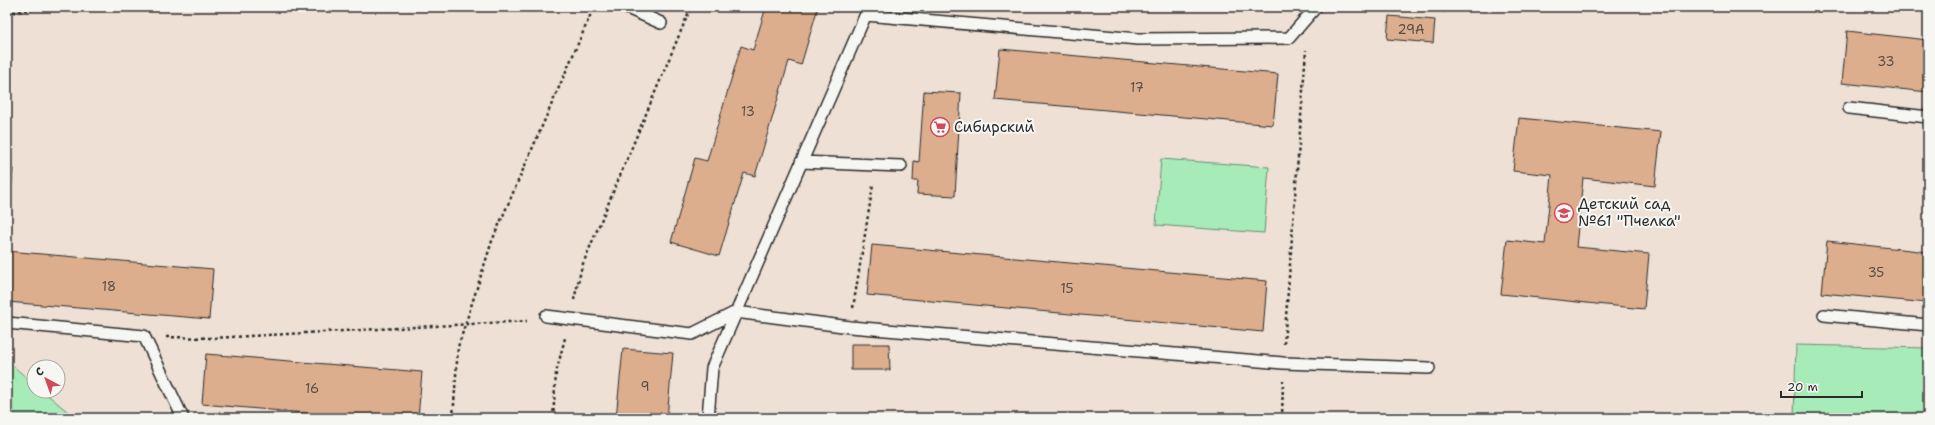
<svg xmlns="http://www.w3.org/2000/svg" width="1935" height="425" font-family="'Shantell Sans',sans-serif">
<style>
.green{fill:#a7ecb8;stroke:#698c72}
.building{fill:#ddae8e;stroke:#2b2b2b}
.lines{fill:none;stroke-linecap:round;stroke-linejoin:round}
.service-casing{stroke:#2b2b2b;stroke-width:14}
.path{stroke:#2b2b2b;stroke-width:2.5;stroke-dasharray:3 3;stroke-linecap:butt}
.service{stroke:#f6f6f2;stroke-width:11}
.labels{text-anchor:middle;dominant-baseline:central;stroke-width:4;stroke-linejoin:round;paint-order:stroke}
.number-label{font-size:13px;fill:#584c44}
.poi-label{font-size:15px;fill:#2b2b2b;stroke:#f6f6f2;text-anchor:start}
</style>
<rect width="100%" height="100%" fill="#eee0d4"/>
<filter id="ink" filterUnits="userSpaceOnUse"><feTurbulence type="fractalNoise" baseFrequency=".025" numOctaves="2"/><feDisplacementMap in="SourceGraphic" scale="8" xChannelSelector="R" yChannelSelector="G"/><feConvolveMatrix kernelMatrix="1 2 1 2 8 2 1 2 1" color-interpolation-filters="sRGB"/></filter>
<g filter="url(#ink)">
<path class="green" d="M 1161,159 L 1269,167 L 1264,233 L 1156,225 Z
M 1796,345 L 1928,348 L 1928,418 L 1794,418 Z
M 7,361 L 34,384 L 34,391 L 43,391 L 75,418 L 7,418 Z"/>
<path class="building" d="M 766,7 L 818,7 L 801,65 L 789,61 L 755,176 L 744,173 L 719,256 L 671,242 L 695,158 L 707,161 L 741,46 L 753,50 Z
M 1390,7 L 1445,7 L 1445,12 Z
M 1389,16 L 1435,20 L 1433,43 L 1387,39 Z
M 1847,31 L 1928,40 L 1928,92 L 1842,83 Z
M 1000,49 L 1278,74 L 1273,125 L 995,100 Z
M 924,91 L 961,93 L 955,196 L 917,194 L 918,181 L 913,181 L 914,161 L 919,162 Z
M 1519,118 L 1661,132 L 1655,186 L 1583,178 L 1576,247 L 1649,254 L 1644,309 L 1501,294 L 1507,240 L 1545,244 L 1552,175 L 1513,171 Z
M 7,169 L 13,169 L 9,220 L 7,220 Z
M 1827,241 L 1928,252 L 1928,303 L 1822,293 Z
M 872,245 L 1267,281 L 1263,332 L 867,295 Z
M 7,251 L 213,269 L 209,319 L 7,302 Z
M 851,344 L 889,344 L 890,370 L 851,370 Z
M 623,349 L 673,353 L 667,418 L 616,418 Z
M 206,354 L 422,372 L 418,418 L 362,418 L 202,404 Z"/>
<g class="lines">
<defs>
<path id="service" d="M 625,7 L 661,23
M 866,15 L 1138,39 L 1289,38 L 1316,7
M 1849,108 L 1928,117
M 801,162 L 901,166
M 1824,315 L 1928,325
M 546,316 L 692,334 L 736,312 L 850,327 L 1283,363 L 1429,368
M 7,323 L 144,336 L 183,418
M 708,418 L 712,368 L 869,7"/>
</defs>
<use href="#service" class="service-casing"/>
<path class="path" d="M 7,13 L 51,7
M 574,300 L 582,266 L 691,7
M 853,308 L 873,185
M 166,337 L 213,338 L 527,321
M 1284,344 L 1306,50
M 453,418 L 458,347 L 492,241 L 594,7
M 553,418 L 556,373 L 565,338
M 1282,418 L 1283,381"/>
<use href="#service" class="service"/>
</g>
</g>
<defs>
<symbol id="supermarket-ring" viewBox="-11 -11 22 22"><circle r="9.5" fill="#f6f6f2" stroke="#d1495b" stroke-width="1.5"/><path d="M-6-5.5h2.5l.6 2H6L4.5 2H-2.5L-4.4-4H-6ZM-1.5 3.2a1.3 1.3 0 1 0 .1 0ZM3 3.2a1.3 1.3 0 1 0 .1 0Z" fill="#d1495b"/></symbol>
<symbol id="school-ring" viewBox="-11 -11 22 22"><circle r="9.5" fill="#f6f6f2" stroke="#d1495b" stroke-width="1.5"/><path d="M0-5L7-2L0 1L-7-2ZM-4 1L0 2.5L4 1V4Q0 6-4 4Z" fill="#d1495b"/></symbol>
</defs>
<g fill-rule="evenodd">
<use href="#supermarket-ring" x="929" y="116" width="22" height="22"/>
<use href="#school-ring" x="1553" y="202" width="22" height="22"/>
</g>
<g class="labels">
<g class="number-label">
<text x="1411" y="29">29А</text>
<text x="1886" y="61">33</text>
<text x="1137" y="87">17</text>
<text x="748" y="111">13</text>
<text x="1876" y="272">35</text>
<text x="109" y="286">18</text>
<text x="1067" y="288">15</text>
<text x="645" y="386">9</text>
<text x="312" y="388">16</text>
</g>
<g class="poi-label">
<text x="954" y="127">Сибирский</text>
<text x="1578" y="204">Детский сад<tspan x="1578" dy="17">№61 "Пчелка"</tspan></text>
</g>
</g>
<rect width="1935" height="425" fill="none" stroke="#f6f6f2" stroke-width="24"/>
<rect x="12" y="12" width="1911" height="401" fill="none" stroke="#2b2b2b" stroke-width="1.5" filter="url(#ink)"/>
<g transform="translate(46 379) rotate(319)"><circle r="19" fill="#f6f6f2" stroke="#a5a5a2"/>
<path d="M0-3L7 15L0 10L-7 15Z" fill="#d1495b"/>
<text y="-6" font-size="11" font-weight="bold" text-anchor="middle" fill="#2b2b2b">С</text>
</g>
<path d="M1781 391v6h81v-6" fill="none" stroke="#2b2b2b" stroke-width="2"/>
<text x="1787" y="391" font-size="12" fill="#2b2b2b" stroke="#f6f6f2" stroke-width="3" paint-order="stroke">20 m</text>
</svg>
